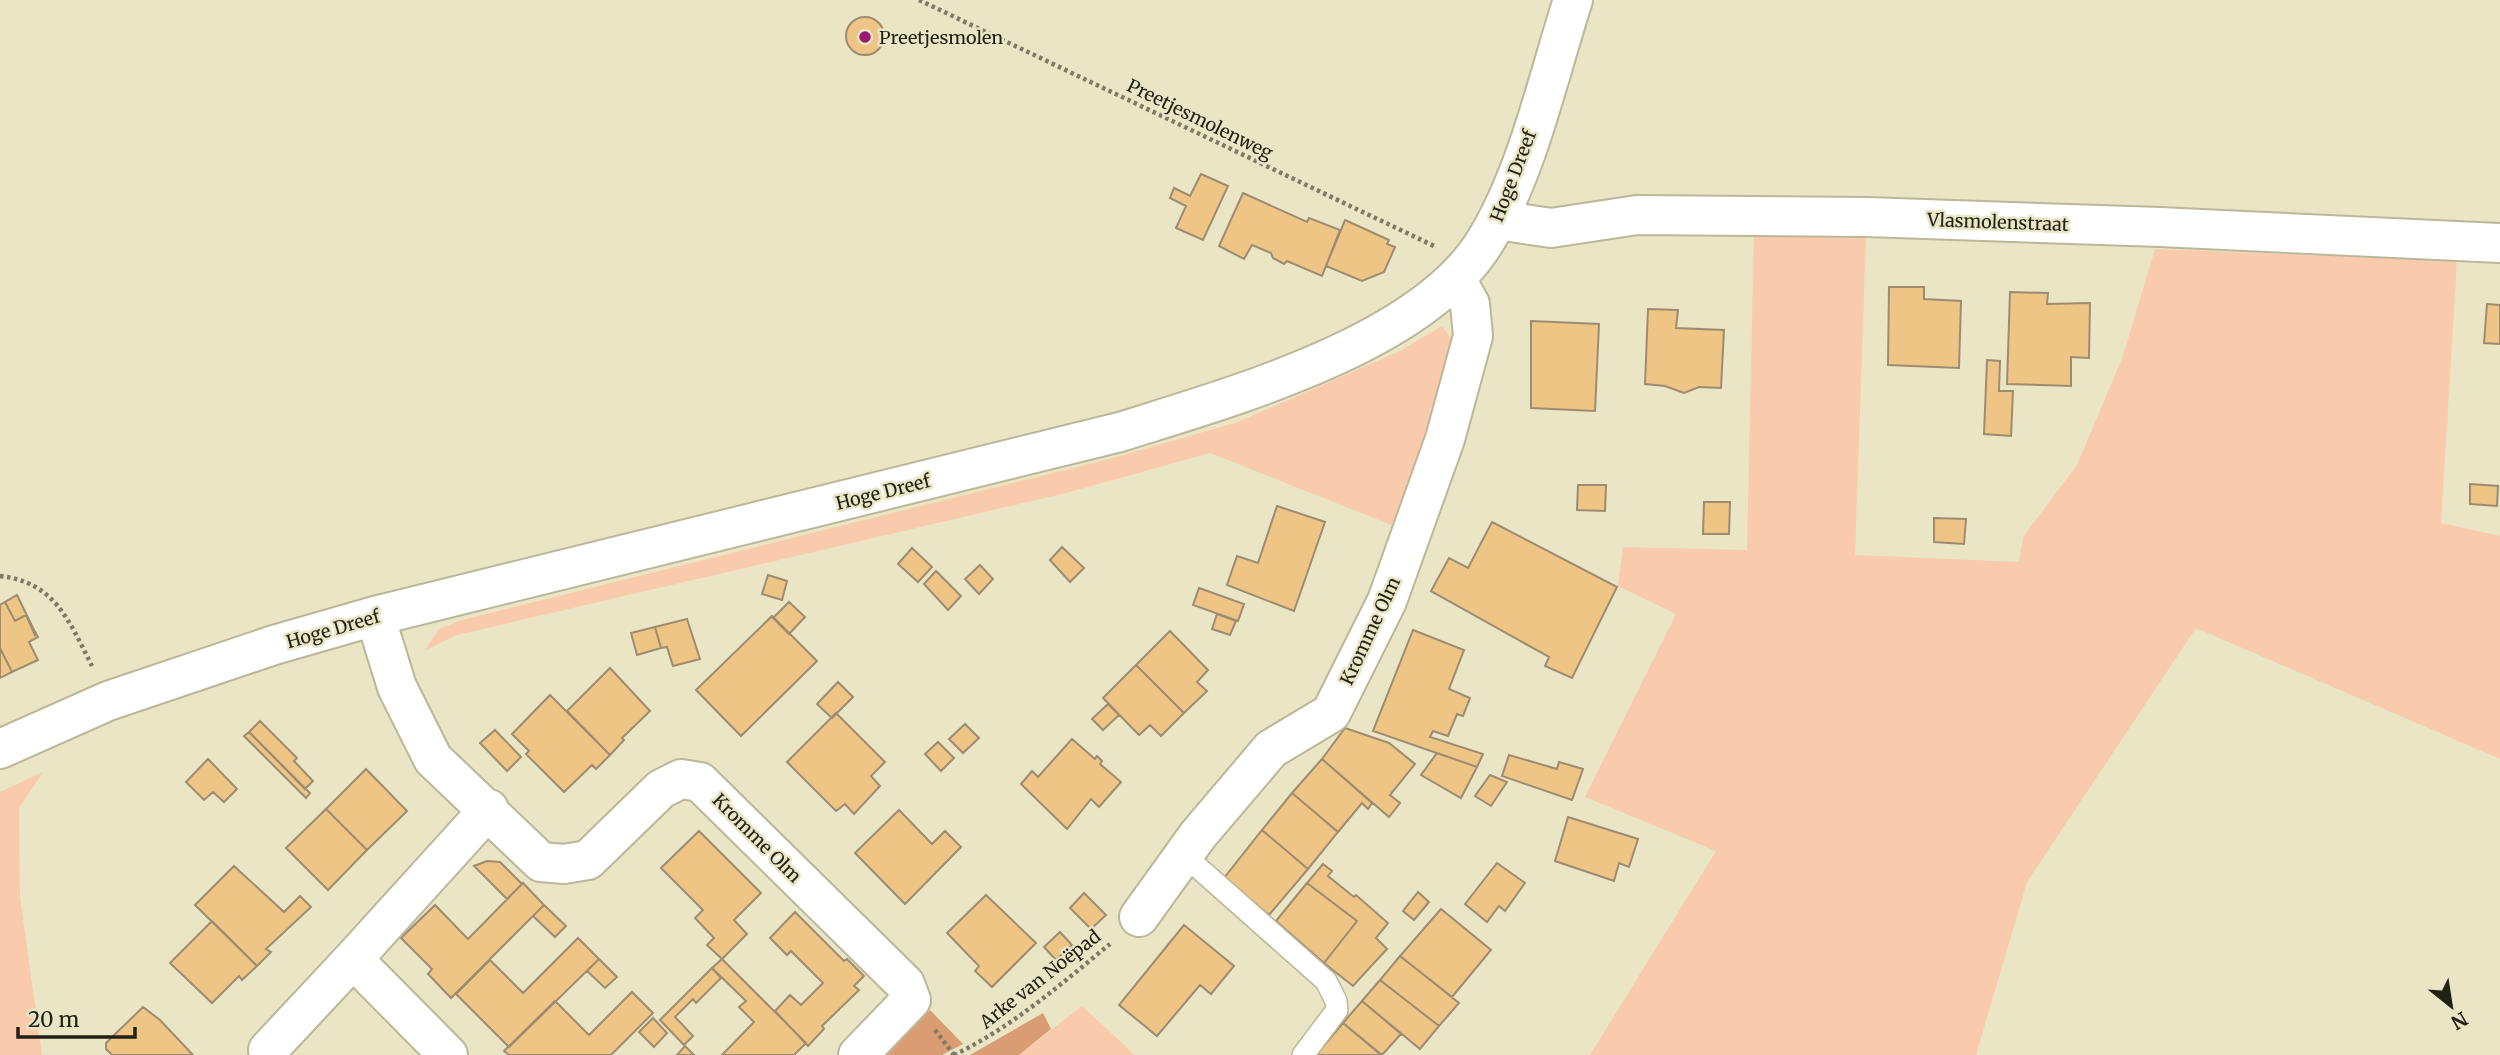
<svg xmlns="http://www.w3.org/2000/svg" width="2500" height="1055" font-family="Merriweather,serif">
<style>
.green{fill:#f9cbac}
.forest{fill:#da9c72}
.building{fill:#eec585;stroke:#9d8c72;stroke-width:2}
.lines{fill:none;stroke-linecap:round;stroke-linejoin:round}
.lane-casing{stroke:#bbb798;stroke-width:24}
.street-casing{stroke:#bbb798;stroke-width:42}
.path{stroke:#7d7b65;stroke-width:4.5;stroke-dasharray:3.5 3.5;stroke-linecap:butt}
.lane{stroke:#fff;stroke-width:21}
.street{stroke:#fff;stroke-width:38}
.poi-dot{fill:#9a1b71;stroke:#e9e5c5;stroke-width:2.5}
.labels{text-anchor:middle;dominant-baseline:central;stroke-width:5;stroke-linejoin:round;paint-order:stroke}
.poi-label{font-size:18px;fill:#222115;stroke:#e9e5c5;text-anchor:start}
.street-label{font-size:18px;fill:#222115;stroke:#e9e5c5}
</style>
<rect width="100%" height="100%" fill="#e9e5c5"/>
<path class="green" d="M 1754,234 L 1866,236 L 1855,555 L 2019,562 L 2023,537 L 2077,465 L 2123,356 L 2155,249 L 2457,261 L 2441,523 L 2500,536 L 2500,759 L 2196,628 L 2027,882 L 1976,1055 L 1590,1055 L 1716,851 L 1585,797 L 1676,614 L 1618,586 L 1623,547 L 1747,550 Z
M 1442,326 L 1455,344 L 1455,359 L 1394,526 L 1210,453 L 1066,493 L 457,635 L 425,650 L 439,629 L 462,620 L 1106,460 L 1238,422 L 1400,351 Z
M 43,772 L 19,808 L 20,897 L 42,1055 L 0,1055 L 0,792 Z
M 1082,1006 L 1135,1055 L 1019,1055 Z"/>
<path class="forest" d="M 930,1010 L 963,1044 L 942,1055 L 887,1055 Z
M 1043,1013 L 1051,1029 L 1019,1055 L 970,1055 Z"/>
<path class="building" d="M846 36a19 19 0 1 1 38 0a19 19 0 1 1-38 0Z
M 1201,174 L 1228,186 L 1203,240 L 1176,228 L 1186,206 L 1170,198 L 1174,188 L 1190,196 Z
M 1243,193 L 1307,222 L 1309,218 L 1340,230 L 1322,276 L 1287,261 L 1284,264 L 1273,258 L 1271,253 L 1252,245 L 1244,259 L 1219,246 Z
M 1345,220 L 1389,240 L 1387,244 L 1395,247 L 1384,272 L 1362,281 L 1326,266 Z
M 1889,287 L 1924,287 L 1924,299 L 1961,301 L 1959,368 L 1888,365 Z
M 2010,292 L 2048,293 L 2047,304 L 2090,303 L 2089,358 L 2071,357 L 2071,386 L 2007,384 Z
M 2487,304 L 2500,305 L 2500,344 L 2484,343 Z
M 1648,309 L 1678,310 L 1676,328 L 1724,330 L 1721,388 L 1699,387 L 1684,393 L 1665,386 L 1645,384 Z
M 1531,321 L 1599,324 L 1595,411 L 1531,408 Z
M 1987,360 L 2000,361 L 1999,391 L 2013,391 L 2011,436 L 1984,434 Z
M 2470,484 L 2498,486 L 2497,506 L 2470,504 Z
M 1578,485 L 1606,485 L 1605,511 L 1577,510 Z
M 1704,502 L 1730,502 L 1729,534 L 1703,534 Z
M 1277,506 L 1325,522 L 1294,611 L 1227,585 L 1237,556 L 1258,563 Z
M 1934,518 L 1966,519 L 1964,544 L 1934,542 Z
M 1492,522 L 1617,587 L 1572,678 L 1545,666 L 1549,657 L 1431,591 L 1449,558 L 1468,568 Z
M 1062,547 L 1084,568 L 1070,582 L 1050,560 Z
M 912,548 L 932,567 L 918,582 L 898,564 Z
M 980,565 L 993,579 L 979,594 L 965,579 Z
M 936,571 L 961,596 L 948,610 L 924,584 Z
M 768,575 L 787,581 L 782,600 L 762,594 Z
M 1199,588 L 1244,604 L 1238,621 L 1193,605 Z
M 17,595 L 36,634 L 35,635 L 26,615 L 15,621 L 5,602 L 0,605 Z
M 5,602 L 15,621 L 26,615 L 38,637 L 29,642 L 38,660 L 12,672 L 0,648 L 0,605 Z
M 789,602 L 805,617 L 789,634 L 773,618 Z
M 1217,614 L 1236,621 L 1230,635 L 1212,629 Z
M 772,616 L 817,661 L 741,736 L 696,690 Z
M 687,619 L 700,659 L 673,666 L 667,647 L 661,648 L 655,627 Z
M 655,627 L 661,648 L 637,655 L 631,633 Z
M 1413,630 L 1464,650 L 1449,689 L 1470,698 L 1463,716 L 1457,714 L 1448,736 L 1433,731 L 1430,737 L 1483,754 L 1477,767 L 1373,731 Z
M 1170,631 L 1208,670 L 1197,682 L 1207,691 L 1184,713 L 1136,665 Z
M 0,648 L 12,672 L 0,678 Z
M 1136,665 L 1184,713 L 1161,736 L 1150,725 L 1139,735 L 1103,698 Z
M 610,668 L 650,711 L 622,738 L 624,740 L 610,755 L 567,711 Z
M 838,682 L 853,697 L 832,718 L 817,704 Z
M 550,695 L 610,755 L 596,769 L 592,765 L 564,792 L 526,754 L 529,751 L 512,734 Z
M 1108,704 L 1119,715 L 1103,730 L 1092,719 Z
M 836,713 L 885,762 L 871,776 L 880,786 L 854,814 L 845,804 L 836,811 L 787,762 Z
M 260,721 L 297,758 L 294,761 L 313,781 L 305,789 L 249,732 Z
M 965,724 L 979,738 L 963,753 L 949,739 Z
M 1345,728 L 1389,743 L 1415,764 L 1390,795 L 1400,803 L 1389,817 L 1322,759 Z
M 495,730 L 521,757 L 507,771 L 480,743 Z
M 249,732 L 310,793 L 306,798 L 244,736 Z
M 1072,739 L 1095,759 L 1097,756 L 1102,761 L 1100,764 L 1121,782 L 1099,807 L 1091,799 L 1067,829 L 1021,784 L 1032,771 L 1038,777 Z
M 938,742 L 954,758 L 941,771 L 925,754 Z
M 1437,753 L 1477,767 L 1461,798 L 1421,775 Z
M 1509,755 L 1557,769 L 1559,762 L 1583,769 L 1572,800 L 1502,776 Z
M 208,759 L 237,789 L 224,802 L 213,792 L 204,800 L 186,782 Z
M 1322,759 L 1372,803 L 1368,809 L 1362,803 L 1338,832 L 1292,793 Z
M 366,769 L 407,811 L 367,850 L 326,809 Z
M 1490,775 L 1507,782 L 1491,806 L 1475,796 Z
M 1292,793 L 1338,832 L 1308,869 L 1262,830 Z
M 326,809 L 367,850 L 328,890 L 286,848 Z
M 899,810 L 932,844 L 945,831 L 961,847 L 905,904 L 855,853 Z
M 1568,817 L 1638,839 L 1629,867 L 1619,863 L 1614,881 L 1555,861 Z
M 1262,830 L 1308,869 L 1269,915 L 1224,878 Z
M 699,831 L 761,893 L 734,920 L 747,934 L 722,959 L 707,945 L 714,938 L 695,918 L 703,910 L 661,868 Z
M 487,861 L 500,862 L 522,884 L 507,899 L 474,866 Z
M 1497,863 L 1525,883 L 1505,911 L 1499,906 L 1487,922 L 1465,904 Z
M 1323,864 L 1332,871 L 1328,876 L 1354,897 L 1356,895 L 1388,923 L 1376,938 L 1387,949 L 1353,986 L 1324,963 L 1357,921 L 1307,883 Z
M 234,866 L 284,912 L 300,896 L 311,907 L 266,949 L 271,952 L 257,966 L 195,905 Z
M 523,883 L 544,905 L 451,998 L 428,974 L 432,969 L 401,938 L 435,905 L 468,939 Z
M 1307,883 L 1357,921 L 1324,963 L 1276,921 Z
M 1418,892 L 1429,902 L 1414,920 L 1403,911 Z
M 1084,893 L 1106,915 L 1091,929 L 1070,908 Z
M 986,895 L 1036,943 L 992,987 L 975,971 L 979,966 L 947,933 Z
M 544,905 L 566,926 L 555,937 L 533,916 Z
M 1441,909 L 1491,950 L 1452,997 L 1400,956 Z
M 795,912 L 844,961 L 847,959 L 864,976 L 854,986 L 859,990 L 822,1026 L 824,1029 L 808,1046 L 775,1011 L 790,995 L 801,1005 L 823,983 L 791,951 L 787,955 L 770,938 Z
M 212,921 L 257,966 L 242,980 L 239,976 L 212,1003 L 170,963 Z
M 1184,925 L 1234,966 L 1211,994 L 1200,985 L 1157,1036 L 1119,1005 Z
M 1060,932 L 1072,945 L 1056,960 L 1044,947 Z
M 578,938 L 599,959 L 509,1047 L 456,994 L 490,960 L 523,993 Z
M 1400,956 L 1459,1003 L 1439,1026 L 1380,980 Z
M 599,959 L 617,977 L 605,988 L 587,971 Z
M 722,959 L 806,1043 L 794,1055 L 722,1055 L 754,1022 L 739,1007 L 746,1001 L 712,968 Z
M 712,968 L 721,978 L 696,1003 L 693,999 L 675,1017 L 693,1036 L 684,1045 L 660,1020 Z
M 1380,980 L 1439,1026 L 1420,1049 L 1362,1001 Z
M 632,992 L 653,1013 L 611,1055 L 509,1055 L 504,1051 L 555,1001 L 589,1035 Z
M 1362,1001 L 1401,1034 L 1382,1055 L 1343,1023 Z
M 143,1007 L 160,1020 L 193,1055 L 112,1055 L 106,1049 L 106,1043 Z
M 653,1018 L 667,1033 L 654,1047 L 639,1032 Z
M 1343,1023 L 1381,1055 L 1316,1055 Z
M 685,1046 L 694,1055 L 677,1055 Z"/>
<g class="lines">
<defs>
<path id="lane" d="M 1184,855 L 1326,981 L 1336,1001 L 1337,1010 L 1303,1055"/>
<path id="street" d="M 1498,220 L 1551,228 L 1637,215 L 1866,217 L 2160,227 L 2500,243
M 375,616 L 397,687 L 433,759 L 541,862 L 564,864 L 588,860 L 661,789 L 681,779 L 700,782 L 905,984 L 911,1000 L 858,1055
M 0,749 L 108,701 L 274,645 L 375,616 L 1120,432 C 1231,397 1424,344 1486,240 C 1528,171 1548,77 1573,0
M 1139,917 L 1198,835 L 1271,749 L 1331,713 L 1387,601 L 1445,439 L 1473,336 L 1470,304 L 1456,279
M 268,1050 L 353,959
M 448,1055 L 353,959 L 489,809"/>
</defs>
<use href="#lane" class="lane-casing"/>
<use href="#street" class="street-casing"/>
<path class="path" d="M 919,0 L 1434,246
M 0,576 C 55,582 69,621 92,666
M 935,1030 L 954,1055
M 954,1055 C 1012,1027 1060,985 1110,944"/>
<use href="#lane" class="lane"/>
<use href="#street" class="street"/>
</g>
<circle class="poi-dot" cx="865" cy="37" r="7"/>
<g class="labels">
<g class="poi-label">
<text x="879" y="37">Preetjesmolen</text>
</g>
<g class="street-label">
<text transform="translate(1200 119) rotate(26)">Preetjesmolenweg</text>
<text transform="translate(1513 176) rotate(-69)">Hoge Dreef</text>
<text transform="translate(1998 222) rotate(2)">Vlasmolenstraat</text>
<text transform="translate(883 492) rotate(-14)">Hoge Dreef</text>
<text transform="translate(333 629) rotate(-16)">Hoge Dreef</text>
<text transform="translate(1370 631) rotate(-65)">Kromme Olm</text>
<text transform="translate(757 838) rotate(45)">Kromme Olm</text>
<text transform="translate(1040 979) rotate(-38)">Arke van Noëpad</text>
</g>
</g>
<g transform="translate(2451 1006) rotate(150)" stroke="#e9e5c5" stroke-width="5" paint-order="stroke">
<path d="M0-5L12 26L0 18L-12 26Z" fill="#222115"/>
<text y="-10" font-size="19" font-weight="bold" text-anchor="middle" fill="#222115">N</text>
</g>
<path d="M18 1027v10h117v-10" fill="none" stroke="#222115" stroke-width="3.5"/>
<text x="28" y="1027" font-size="21" fill="#222115" stroke="#e9e5c5" stroke-width="5" paint-order="stroke">20 m</text>
</svg>
